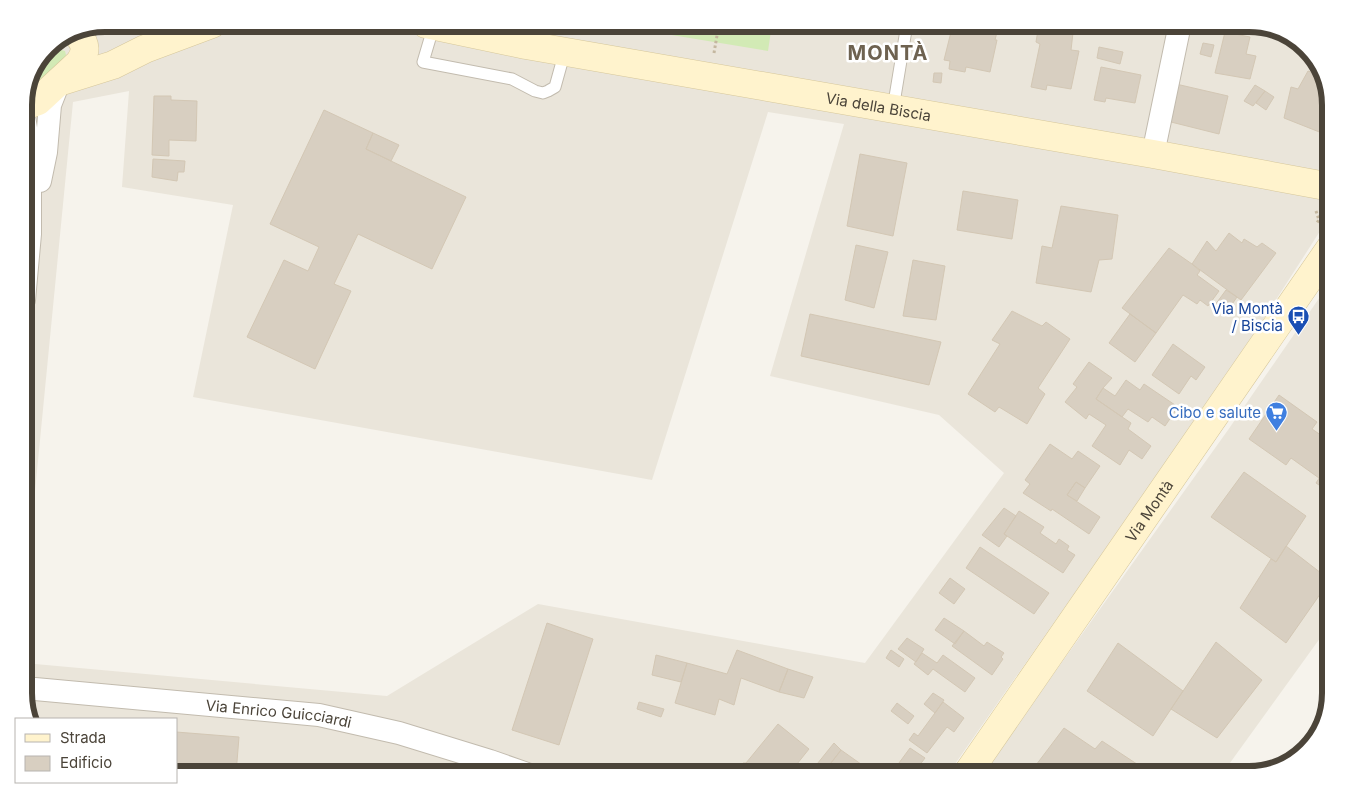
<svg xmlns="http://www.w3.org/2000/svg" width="1355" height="798" font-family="Inter,sans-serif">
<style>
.residential{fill:#eae5da}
.green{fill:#d2eab5}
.building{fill:#d8cfc1;stroke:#d3c7b4}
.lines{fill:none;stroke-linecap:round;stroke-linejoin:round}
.lane-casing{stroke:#c2bbae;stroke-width:13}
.street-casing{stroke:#c2bbae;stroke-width:24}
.secondary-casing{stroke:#d6c79b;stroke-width:29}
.path{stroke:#c4b79f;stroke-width:3;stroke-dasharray:2.5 2.5;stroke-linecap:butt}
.lane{stroke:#fff;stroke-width:11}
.street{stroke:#fff;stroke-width:22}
.secondary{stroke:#fff3cd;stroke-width:28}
.labels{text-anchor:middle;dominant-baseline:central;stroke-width:5;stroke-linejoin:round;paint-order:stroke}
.street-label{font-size:15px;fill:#4b4439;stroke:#fff}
.transit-label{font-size:15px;fill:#164399;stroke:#fff;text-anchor:end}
.shop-label{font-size:15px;fill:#366cbe;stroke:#fff;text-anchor:end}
.district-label{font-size:20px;font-weight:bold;letter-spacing:1px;fill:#6e6250;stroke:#fff}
.rim{fill:none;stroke:#4b4439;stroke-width:6}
</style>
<rect width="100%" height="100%" fill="#f6f3ec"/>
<path class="residential" d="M 106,24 L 1249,24 L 1290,35 L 1320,65 L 1331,101 L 1331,214 L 1236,362 L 948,774 L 176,774 L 176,719 L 31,719 L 24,697 L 24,663 L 387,696 L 538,604 L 865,663 L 1004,473 L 939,415 L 770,376 L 844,124 L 768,112 L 652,480 L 193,397 L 233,205 L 122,187 L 129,91 L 73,102 L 24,604 L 24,101 L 48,48 Z
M 1331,281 L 1331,623 L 1222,774 L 982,774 L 1228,430 Z"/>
<path class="green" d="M 617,24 L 772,24 L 768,51 L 617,26 Z
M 61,50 L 65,51 L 66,55 L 65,59 L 33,89 L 29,90 C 36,75 43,54 61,50 Z"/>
<path class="building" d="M 953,24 L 999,24 L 995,40 L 997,40 L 990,72 L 966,67 L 965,72 L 949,69 L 950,61 L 944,60 Z
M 1039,24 L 1074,24 L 1071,50 L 1079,51 L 1071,89 L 1047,85 L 1046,90 L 1031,87 L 1040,44 L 1036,42 Z
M 1225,32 L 1250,37 L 1246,54 L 1256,56 L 1250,79 L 1215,73 Z
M 1203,43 L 1214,45 L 1211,57 L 1200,54 Z
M 1099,47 L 1123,52 L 1120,64 L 1097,58 Z
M 1101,67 L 1141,75 L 1135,103 L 1106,98 L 1105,102 L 1094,100 Z
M 1308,71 L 1324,77 L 1331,101 L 1331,127 L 1327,135 L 1284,118 L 1291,87 L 1298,89 Z
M 934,73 L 942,73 L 941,83 L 933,82 Z
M 1176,84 L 1228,96 L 1219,134 L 1167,121 Z
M 1255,85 L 1265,91 L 1253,106 L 1244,101 Z
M 1265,91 L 1274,97 L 1266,110 L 1256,103 Z
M 154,96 L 171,96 L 171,100 L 197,101 L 196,141 L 169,140 L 169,156 L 152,155 Z
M 324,110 L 373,133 L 366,149 L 466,197 L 432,269 L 358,234 L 334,284 L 351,291 L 315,369 L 247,337 L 284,260 L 308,271 L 319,247 L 270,224 Z
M 373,133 L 399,145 L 391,161 L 366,149 Z
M 860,154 L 907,163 L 893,236 L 847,226 Z
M 153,159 L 185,161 L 184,172 L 178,172 L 177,181 L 152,177 Z
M 963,191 L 1018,200 L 1012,239 L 957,230 Z
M 1061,206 L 1118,215 L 1112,259 L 1099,260 L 1091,292 L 1036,283 L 1042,246 L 1052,248 Z
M 1229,233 L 1242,243 L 1244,239 L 1257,247 L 1262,243 L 1276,253 L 1241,300 L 1192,264 L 1207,241 L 1216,251 Z
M 856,245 L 888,252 L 874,308 L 845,300 Z
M 1169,248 L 1192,264 L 1200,271 L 1197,275 L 1219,291 L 1208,306 L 1200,300 L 1197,304 L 1183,295 L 1156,333 L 1122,308 Z
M 913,260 L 945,266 L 936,320 L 903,316 Z
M 1226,290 L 1237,297 L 1226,313 L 1215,305 Z
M 1012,311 L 1042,326 L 1046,322 L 1070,339 L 1038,388 L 1045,394 L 1027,424 L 999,407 L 995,412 L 968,394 L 1000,344 L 992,340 Z
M 810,314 L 941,342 L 929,385 L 801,356 Z
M 1130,314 L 1156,333 L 1135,362 L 1109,343 Z
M 1173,344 L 1205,367 L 1196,380 L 1191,376 L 1179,394 L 1152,375 Z
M 1089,362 L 1112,378 L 1103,388 L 1096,399 L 1131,423 L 1128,429 L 1151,446 L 1142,459 L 1129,450 L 1120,465 L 1092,446 L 1106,425 L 1089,414 L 1086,419 L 1065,402 L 1077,387 L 1073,384 Z
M 1126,380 L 1140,390 L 1144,384 L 1178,407 L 1165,426 L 1152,417 L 1148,422 L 1128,409 L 1122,417 L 1096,399 L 1103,388 L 1115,396 Z
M 1279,395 L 1317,422 L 1312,429 L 1331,442 L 1331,460 L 1319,478 L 1291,458 L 1286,465 L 1249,439 Z
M 1050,444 L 1072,459 L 1078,451 L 1100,466 L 1085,488 L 1076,482 L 1067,495 L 1100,517 L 1089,534 L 1052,509 L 1051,511 L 1023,493 L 1030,484 L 1025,480 Z
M 1331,460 L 1331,480 L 1325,489 L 1316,483 Z
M 1244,472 L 1306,516 L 1276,562 L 1211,517 Z
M 1076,482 L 1085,488 L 1077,501 L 1067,495 Z
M 1004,508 L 1016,516 L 1004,534 L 1007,536 L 999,547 L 982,535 Z
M 1019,511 L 1044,527 L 1040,533 L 1056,544 L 1059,539 L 1069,546 L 1067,550 L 1075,555 L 1063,573 L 1004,534 Z
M 1286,546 L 1330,580 L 1286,643 L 1240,608 L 1271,559 L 1276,562 Z
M 980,547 L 1049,593 L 1034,614 L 966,568 Z
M 950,578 L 965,589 L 954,604 L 939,593 Z
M 944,618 L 964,631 L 955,644 L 935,630 Z
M 547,623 L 593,639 L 559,745 L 512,730 Z
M 964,631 L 984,646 L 987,642 L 1004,653 L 1001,657 L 1003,659 L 992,675 L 952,646 Z
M 907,638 L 924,649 L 916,662 L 898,649 Z
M 1216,642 L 1262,680 L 1217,738 L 1171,709 Z
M 1118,643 L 1183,691 L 1153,736 L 1087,691 Z
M 737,650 L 788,669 L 779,692 L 741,678 L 734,705 L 719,699 L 715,715 L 675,703 L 687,663 L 727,674 Z
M 891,650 L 904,659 L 899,667 L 886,658 Z
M 922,653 L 937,663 L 943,655 L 975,678 L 965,692 L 933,669 L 928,675 L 914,664 Z
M 656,655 L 687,663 L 681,682 L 652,675 Z
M 788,669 L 813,677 L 804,698 L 779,692 Z
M 933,693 L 944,700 L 935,713 L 924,704 Z
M 639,702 L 664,709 L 661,717 L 637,709 Z
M 943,702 L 964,718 L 954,732 L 947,727 L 927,753 L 909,740 L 914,733 L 918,736 Z
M 897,703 L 914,716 L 908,724 L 891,711 Z
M 778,724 L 809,749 L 789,774 L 733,774 L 743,763 L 746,763 Z
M 1064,728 L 1095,749 L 1102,741 L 1152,774 L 1030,773 Z
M 176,732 L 239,737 L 236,774 L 176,774 Z
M 834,743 L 841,750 L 824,772 L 827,774 L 809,774 Z
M 910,748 L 925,758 L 913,774 L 906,774 L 896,767 Z
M 841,750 L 875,774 L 827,774 L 824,772 Z"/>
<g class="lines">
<defs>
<path id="lane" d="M 434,25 L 423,62 L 512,79 L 535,91 L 543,93 L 548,91 L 555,87 L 565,51
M 893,109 L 907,24"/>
<g id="street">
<path d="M 526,45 L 530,24"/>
<path d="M 24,117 L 30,151 L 30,234 L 24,300"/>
<path d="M 1153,154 L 1180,24"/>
<path d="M 40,181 L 46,152 L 50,105 L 59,82"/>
<path id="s1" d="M 24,688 L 319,715 L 399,733 L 490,761 L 527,774"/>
</g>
<g id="secondary">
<path id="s2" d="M 426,24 L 526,45 L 1153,154 L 1331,187"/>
<path d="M 59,82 L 113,65 L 145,49 L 212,24"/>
<path d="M 24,106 L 38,101 L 79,63 C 86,53 87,45 78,35"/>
<path id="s3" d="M 967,774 L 1331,247"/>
</g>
</defs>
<use href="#lane" class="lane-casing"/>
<use href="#street" class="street-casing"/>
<use href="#secondary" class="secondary-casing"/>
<path class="path" d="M 714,53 L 719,24
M 1316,211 L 1319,220 L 1316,224"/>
<use href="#lane" class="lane"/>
<use href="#street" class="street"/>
<use href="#secondary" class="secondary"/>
</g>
<defs>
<symbol id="bus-pin" viewBox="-11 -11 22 30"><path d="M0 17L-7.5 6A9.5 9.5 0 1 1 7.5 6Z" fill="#1a4fb4" stroke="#fff"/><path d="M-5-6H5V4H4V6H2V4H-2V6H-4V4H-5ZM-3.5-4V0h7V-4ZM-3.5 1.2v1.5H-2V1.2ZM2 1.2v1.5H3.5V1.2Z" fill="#fff"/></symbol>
<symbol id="supermarket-pin" viewBox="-11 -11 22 30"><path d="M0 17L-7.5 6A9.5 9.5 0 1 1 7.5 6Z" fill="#3f7fe0" stroke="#fff"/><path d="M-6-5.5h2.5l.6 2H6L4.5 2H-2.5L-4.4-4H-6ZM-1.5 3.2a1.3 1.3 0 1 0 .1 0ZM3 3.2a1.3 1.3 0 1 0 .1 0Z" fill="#fff"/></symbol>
</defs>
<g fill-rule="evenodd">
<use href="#bus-pin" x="1286" y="304" width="25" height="34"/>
<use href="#supermarket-pin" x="1264" y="400" width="25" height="34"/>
</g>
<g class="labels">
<g class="street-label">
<text stroke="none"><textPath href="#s2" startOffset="460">Via della Biscia</textPath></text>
<text stroke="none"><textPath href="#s3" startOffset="320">Via Montà</textPath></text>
<text stroke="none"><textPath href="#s1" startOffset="256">Via Enrico Guicciardi</textPath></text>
</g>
<g class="transit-label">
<text x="1283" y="308">Via Montà<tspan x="1283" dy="17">/ Biscia</tspan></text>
</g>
<g class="shop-label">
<text x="1261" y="412">Cibo e salute</text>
</g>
<g class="district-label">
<text x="888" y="53">MONTÀ</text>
</g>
</g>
<path d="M0 0H1355V798H0ZM105 32H1249A73 73 0 0 1 1322 105V693A73 73 0 0 1 1249 766H105A73 73 0 0 1 32 693V105A73 73 0 0 1 105 32Z" fill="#fff" fill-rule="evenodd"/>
<path class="rim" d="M105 32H1249A73 73 0 0 1 1322 105V693A73 73 0 0 1 1249 766H105A73 73 0 0 1 32 693V105A73 73 0 0 1 105 32Z"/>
<rect x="15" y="718" width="162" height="65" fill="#ffffff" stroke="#b7b4b0"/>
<rect x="25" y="734" width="25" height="8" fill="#fff3cd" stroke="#b7b4b0"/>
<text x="60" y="743" font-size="15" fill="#4b4439">Strada</text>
<rect x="25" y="756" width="25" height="15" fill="#d8cfc1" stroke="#b7b4b0"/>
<text x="60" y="768" font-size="15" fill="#4b4439">Edificio</text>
</svg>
